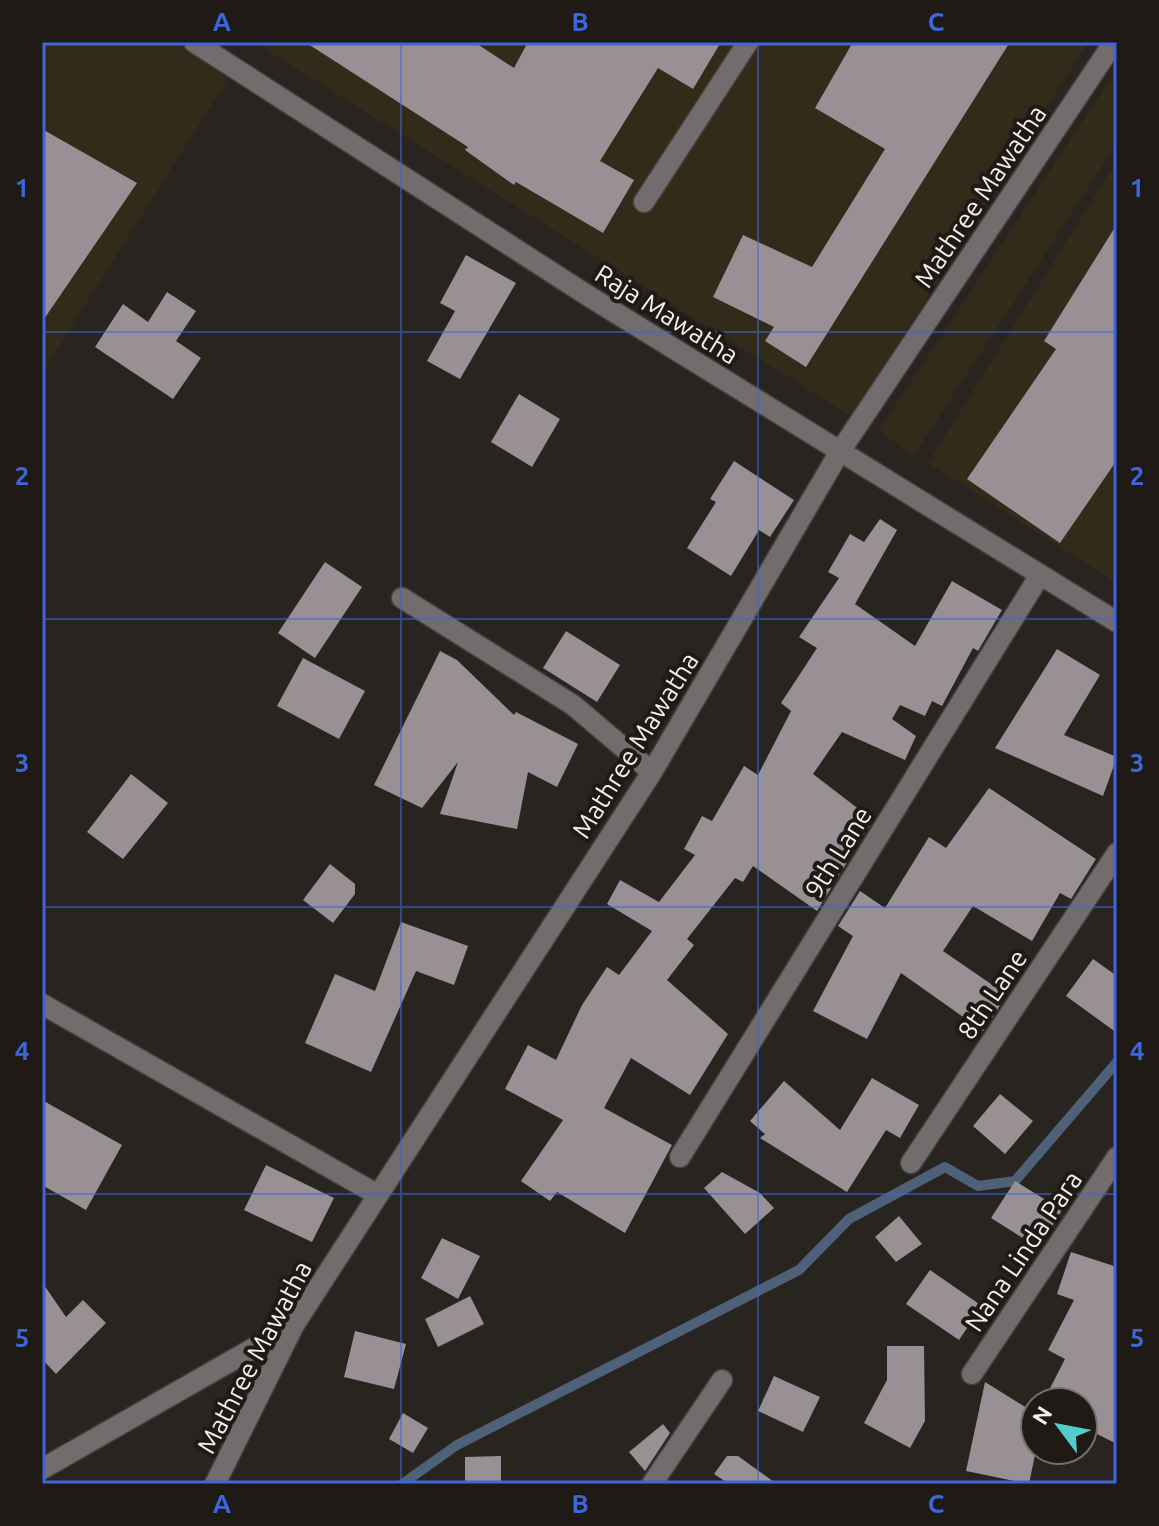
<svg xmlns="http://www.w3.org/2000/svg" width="1159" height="1526" font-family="Ubuntu,sans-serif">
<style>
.commercial{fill:#332b1a}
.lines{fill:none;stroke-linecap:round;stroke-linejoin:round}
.stream{stroke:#4f6179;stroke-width:10}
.building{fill:#989095}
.minor-casing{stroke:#44413c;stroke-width:23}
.minor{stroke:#716d6e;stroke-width:20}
.grid{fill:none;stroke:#3d66db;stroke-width:2;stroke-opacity:0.55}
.labels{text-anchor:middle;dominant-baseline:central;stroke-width:8;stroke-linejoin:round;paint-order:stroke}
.street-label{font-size:26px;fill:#f3f0ed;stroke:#1f1a16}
.neatline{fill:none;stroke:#3d66db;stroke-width:3}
.grid-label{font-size:26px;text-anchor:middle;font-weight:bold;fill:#3d66db}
</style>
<rect width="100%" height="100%" fill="#28241f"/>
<path class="commercial" d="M 42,42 L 180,42 L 231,74 L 42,373 Z
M 254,42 L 1088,42 L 852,417 Z
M 1117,69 L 1117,143 L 913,457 L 879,430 Z
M 1117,161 L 1117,583 L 928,463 Z"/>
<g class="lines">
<path class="stream" d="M 402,1484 L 457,1445 L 799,1270 L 849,1219 L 945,1167 L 978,1186 L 1015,1181 L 1117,1062"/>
</g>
<path class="building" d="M 305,42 L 474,42 L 514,68 L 528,42 L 721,42 L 693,89 L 658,68 L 600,161 L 634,180 L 603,233 L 516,182 L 514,185 L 465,150 L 468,147 Z
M 853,42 L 1010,42 L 806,367 L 765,341 L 774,327 L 713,297 L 743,235 L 812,267 L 885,149 L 815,108 Z
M 42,129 L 137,183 L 42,322 Z
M 1117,224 L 1117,460 L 1060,543 L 967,479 L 1056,349 L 1044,341 Z
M 466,255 L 516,283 L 460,379 L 427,361 L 455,311 L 440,303 Z
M 167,292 L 196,311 L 176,341 L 201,358 L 173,399 L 95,347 L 123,304 L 148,322 Z
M 519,394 L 560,419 L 532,467 L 491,442 Z
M 734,461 L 794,500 L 770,537 L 759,530 L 731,576 L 687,548 L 716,502 L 710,499 Z
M 880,519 L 897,530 L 855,604 L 915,646 L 952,581 L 1002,610 L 978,651 L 973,648 L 942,706 L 932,701 L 925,716 L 900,705 L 892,719 L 916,736 L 905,760 L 842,732 L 813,774 L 873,820 L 817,911 L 753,866 L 743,882 L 735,878 L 687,939 L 694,945 L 667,980 L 728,1034 L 690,1095 L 631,1058 L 604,1108 L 672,1145 L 625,1233 L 557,1192 L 550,1201 L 521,1181 L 563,1120 L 505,1089 L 528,1045 L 556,1060 L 582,1005 L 607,967 L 619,975 L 652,931 L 607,904 L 620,880 L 659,902 L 695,855 L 684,849 L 702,816 L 712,821 L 744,766 L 758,775 L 791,711 L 781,703 L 817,648 L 799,637 L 839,578 L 828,572 L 850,534 L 864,542 Z
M 325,562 L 362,587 L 315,658 L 278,633 Z
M 566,631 L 620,665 L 597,702 L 543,668 Z
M 1057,649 L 1100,675 L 1064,735 L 1117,757 L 1103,796 L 995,748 Z
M 440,651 L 457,660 L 514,715 L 516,712 L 578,744 L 557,787 L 528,772 L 517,829 L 440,814 L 458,762 L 422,808 L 374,785 Z
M 303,658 L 365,691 L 339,739 L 277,706 Z
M 131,774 L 168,803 L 123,859 L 87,832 Z
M 989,788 L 1096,859 L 1071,899 L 1060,893 L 1032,941 L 973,906 L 943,951 L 1007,995 L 983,1031 L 901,973 L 867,1039 L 813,1011 L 853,936 L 838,926 L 860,891 L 885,908 L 929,837 L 946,848 Z
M 330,864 L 355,884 L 355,894 L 333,923 L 303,900 Z
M 401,922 L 468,946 L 454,985 L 416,971 L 371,1072 L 305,1043 L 335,974 L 375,991 Z
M 1093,959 L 1117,976 L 1117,1033 L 1066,996 Z
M 872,1078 L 919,1105 L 900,1138 L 886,1130 L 847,1192 L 760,1138 L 765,1134 L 750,1121 L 784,1081 L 840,1130 Z
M 1000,1094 L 1033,1121 L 1005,1154 L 973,1126 Z
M 42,1100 L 122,1145 L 86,1210 L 42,1185 Z
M 266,1165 L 334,1198 L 312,1242 L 244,1210 Z
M 722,1172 L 760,1193 L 774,1208 L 745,1234 L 704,1188 Z
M 1015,1181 L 1062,1210 L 1039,1248 L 991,1218 Z
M 899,1216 L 922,1244 L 896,1262 L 875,1237 Z
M 442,1238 L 480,1256 L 458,1299 L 421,1278 Z
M 1071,1252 L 1117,1267 L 1117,1444 L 1083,1427 L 1083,1402 L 1043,1402 L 1065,1359 L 1048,1350 L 1074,1300 L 1057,1294 Z
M 930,1270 L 982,1306 L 959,1340 L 906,1304 Z
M 42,1282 L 66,1317 L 83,1300 L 106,1323 L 56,1374 L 42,1359 Z
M 470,1296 L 484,1324 L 438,1347 L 425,1319 Z
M 355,1331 L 406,1344 L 394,1389 L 344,1377 Z
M 887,1346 L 924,1346 L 925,1421 L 910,1448 L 864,1423 L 887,1380 Z
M 774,1376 L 820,1397 L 803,1432 L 758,1411 Z
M 985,1382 L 1035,1413 L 1036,1450 L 1029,1484 L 966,1471 Z
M 403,1413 L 428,1428 L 413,1453 L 389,1439 Z
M 663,1424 L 670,1433 L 645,1471 L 629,1452 Z
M 501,1456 L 501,1484 L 465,1484 L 465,1457 Z
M 727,1456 L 738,1456 L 777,1484 L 729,1484 L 714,1474 Z"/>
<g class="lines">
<defs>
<path id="minor" d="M 194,42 L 590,297 L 1117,622
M 644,202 L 748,42
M 402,598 L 573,705 L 652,772
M 42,1004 L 378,1195
M 680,1157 L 1040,575
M 911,1163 L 1117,853
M 972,1374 L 1117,1157
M 42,1469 L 294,1325
M 215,1484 L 294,1325 L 652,772 L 839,453 L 1114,42
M 652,1484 L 722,1380"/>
</defs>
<use href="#minor" class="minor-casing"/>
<use href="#minor" class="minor"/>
</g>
<path class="grid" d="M 401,42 L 401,1484M 758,42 L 758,1484M 42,332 L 1117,332M 42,619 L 1117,619M 42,907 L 1117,907M 42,1194 L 1117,1194"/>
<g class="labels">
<g class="street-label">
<text transform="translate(980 196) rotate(-56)">Mathree Mawatha</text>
<text transform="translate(667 314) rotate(32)">Raja Mawatha</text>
<text transform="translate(635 745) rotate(-58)">Mathree Mawatha</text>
<text transform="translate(838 852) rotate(-58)">9th Lane</text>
<text transform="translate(992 994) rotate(-56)">8th Lane</text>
<text transform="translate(1023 1251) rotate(-56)">Nana Linda Para</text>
<text transform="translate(254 1357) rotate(-62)">Mathree Mawatha</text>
</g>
</g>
<rect width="1159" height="1526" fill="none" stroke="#1f1a16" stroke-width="88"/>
<g transform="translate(1059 1426) rotate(302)"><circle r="38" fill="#1f1a16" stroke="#74706c" stroke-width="2"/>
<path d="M0-6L14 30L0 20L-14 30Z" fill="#52cdcc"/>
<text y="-12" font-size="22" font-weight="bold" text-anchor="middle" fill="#f3f0ed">N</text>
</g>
<rect x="44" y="44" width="1071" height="1438" class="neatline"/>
<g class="grid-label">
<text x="222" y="31">A</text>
<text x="580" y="31">B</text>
<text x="936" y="31">C</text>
<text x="22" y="197">1</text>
<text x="1137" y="197">1</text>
<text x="22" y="485">2</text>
<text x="1137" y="485">2</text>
<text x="22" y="772">3</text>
<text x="1137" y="772">3</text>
<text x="22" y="1060">4</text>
<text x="1137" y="1060">4</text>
<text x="22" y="1347">5</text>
<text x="1137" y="1347">5</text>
<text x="222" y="1513">A</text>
<text x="580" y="1513">B</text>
<text x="936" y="1513">C</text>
</g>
</svg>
